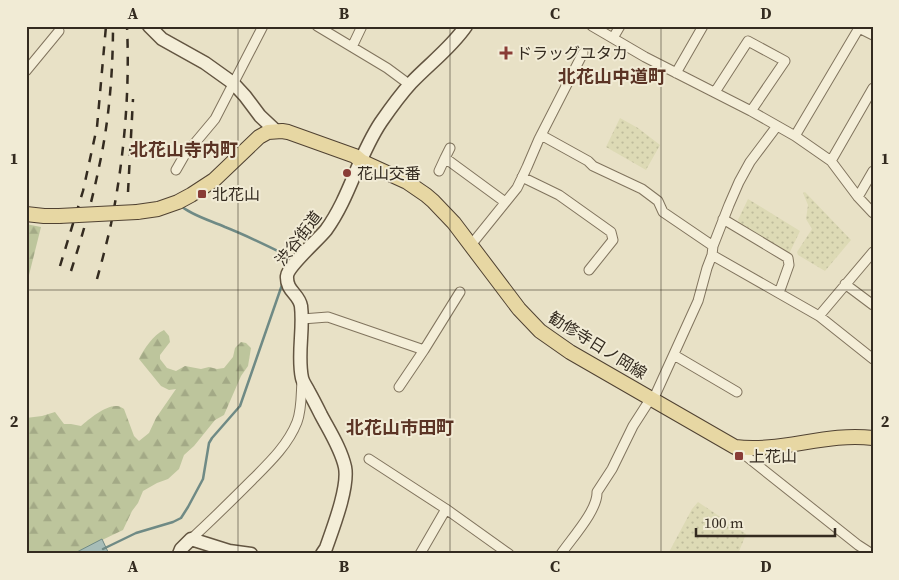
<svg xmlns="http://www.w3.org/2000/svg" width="899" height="580" font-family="'Source Serif 4','Noto Sans JP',serif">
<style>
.farmland{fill:url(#farmland-dots)}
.forest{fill:url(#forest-firs)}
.water{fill:#a7bdb8;stroke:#6f8a85}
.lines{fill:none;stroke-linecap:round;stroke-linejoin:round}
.stream{stroke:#6f8a85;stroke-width:2.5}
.street-casing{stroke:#81745e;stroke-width:11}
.secondary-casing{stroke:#635541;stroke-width:15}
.primary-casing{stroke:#504232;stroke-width:16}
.street{stroke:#f4eed8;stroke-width:9}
.secondary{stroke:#f4eed8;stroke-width:12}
.primary{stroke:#e7d7a3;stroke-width:14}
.rail{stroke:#342b20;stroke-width:2.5;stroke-dasharray:9 9;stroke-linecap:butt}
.primary-bridge-casing{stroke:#504232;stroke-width:16;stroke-linecap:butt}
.primary-bridge{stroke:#e7d7a3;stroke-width:14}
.grid{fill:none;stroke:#342b20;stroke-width:1;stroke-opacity:0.55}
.poi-dot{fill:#893c36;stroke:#f1ebd5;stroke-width:2}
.labels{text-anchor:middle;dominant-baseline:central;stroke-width:4;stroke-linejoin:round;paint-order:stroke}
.poi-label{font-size:16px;fill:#342b20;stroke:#f1ebd5;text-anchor:start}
.street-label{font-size:16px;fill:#342b20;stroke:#f1ebd5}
.neighbourhood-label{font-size:18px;font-weight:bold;fill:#5b3425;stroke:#f1ebd5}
.neatline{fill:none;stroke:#342b20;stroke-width:2}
.grid-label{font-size:16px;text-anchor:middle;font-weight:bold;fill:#342b20}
</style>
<defs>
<pattern id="farmland-dots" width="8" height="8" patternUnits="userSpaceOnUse" patternTransform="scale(1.25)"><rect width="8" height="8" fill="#dddab5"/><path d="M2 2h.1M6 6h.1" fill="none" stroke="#bebb9b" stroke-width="1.8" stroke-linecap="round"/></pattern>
<pattern id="forest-firs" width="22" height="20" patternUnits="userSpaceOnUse" patternTransform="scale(1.25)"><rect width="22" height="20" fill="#bdc59c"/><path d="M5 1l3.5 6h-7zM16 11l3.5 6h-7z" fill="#a3a986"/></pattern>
</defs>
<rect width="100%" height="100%" fill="#e8e1c6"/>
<path class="farmland" d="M 620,118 L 638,128 L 660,145 L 646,170 L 606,147 Z
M 805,192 L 851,240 L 825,271 L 798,255 L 797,252 L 812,229 L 806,219 L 808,205 L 803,193 Z
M 748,199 L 800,231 L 789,254 L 740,225 L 738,220 Z
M 698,502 L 746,534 L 738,554 L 668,554 L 692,509 Z"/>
<path class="forest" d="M 26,224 L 41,227 L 27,283 L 26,293 Z
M 164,330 L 169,336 L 170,342 L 160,355 L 160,359 L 167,368 L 176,371 L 185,366 L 201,369 L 209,367 L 217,369 L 224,368 L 233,357 L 235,348 L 241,342 L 246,343 L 251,348 L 248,366 L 241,376 L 224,415 L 215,420 L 194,446 L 184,455 L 179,469 L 168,479 L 157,483 L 143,491 L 138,503 L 132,511 L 123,530 L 75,553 L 26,554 L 26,418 L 42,416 L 55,412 L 64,424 L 71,424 L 81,426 C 89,419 106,405 117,406 C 120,406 122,408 124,409 L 134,436 L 139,441 L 149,433 L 156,418 L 176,389 L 169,390 L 161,386 L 139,359 C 144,349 153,335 164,330 Z"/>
<path class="water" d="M 102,539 L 109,554 L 56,554 L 75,553 Z"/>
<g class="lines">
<path class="stream" d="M 180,205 C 190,215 212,221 225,227 C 248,236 270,247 292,258
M 103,549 L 136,533 L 173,522 L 181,518 L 188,507 L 203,479 L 209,443 L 212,438 L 240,406 L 283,282"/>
<defs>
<path id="street" d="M 317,26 L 387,68 L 410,85
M 592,26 L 645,57 L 751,111 L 795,136 L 831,161 L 858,197 L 873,213
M 613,38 L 620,26
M 352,47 L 362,26
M 26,71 L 59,31
M 676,73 L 703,26
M 715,92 L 748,41 L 785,61 L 751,111
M 541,135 L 588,161 L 593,166 L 642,189 L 658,201 L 663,212 L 713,246
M 795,136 L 859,28 L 873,35
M 450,148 L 445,158 L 505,202
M 831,161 L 873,88
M 176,170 L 184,156 L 215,119 L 263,26
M 439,171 L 445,158
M 522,177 L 559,195 L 611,232 L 613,240 L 589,270
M 858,197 L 873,171
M 723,219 L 788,258 L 789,265 L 779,293
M 471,245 L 517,188 L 527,167 L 539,139 L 583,53
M 712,255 L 819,316 L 873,359
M 845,284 L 873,305
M 819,316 L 873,252
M 302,319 L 328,317 L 424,350
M 674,355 L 737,392
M 399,387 L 424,350 L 460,292
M 653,400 L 698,301 L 707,268 L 712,255 L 713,246 L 729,205 L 739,182 L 750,162 L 777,126
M 736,448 L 858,545 L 872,554
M 369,459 L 446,509 L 509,554
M 191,539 C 212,520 232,500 252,480 C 269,463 288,445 297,422 C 302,409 301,393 302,380
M 420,554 L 446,509
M 561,554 C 571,539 598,510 597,492 L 612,469 L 633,426 L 651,398"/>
<path id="secondary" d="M 149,26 L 162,39 L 205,63 L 233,83 L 245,96 L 260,116 L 276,131
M 179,554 L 181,549 L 191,539 L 229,551 L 251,554
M 322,554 L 326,548 C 333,528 349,487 345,467 C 341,449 330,432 321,415 C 317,407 313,399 309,392 C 307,387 303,383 302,378 C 297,355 304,330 301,306 C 299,294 286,291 287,276 C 288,266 318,240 326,230 C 350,197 358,156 381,122 C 390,109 400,95 411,83 C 429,64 451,48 466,26"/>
<path id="primary" d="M 137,212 L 158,209 L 178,202 L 191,195 L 214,180 L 259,137 L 268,132 L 282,131 L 288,132 L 355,156 L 361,161 L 407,182 L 426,195 L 433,201 L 454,223 L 519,309 L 540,331 L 570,352 L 735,447 C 781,453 826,432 873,438
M 26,214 L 44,216 L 59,216"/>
</defs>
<use href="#street" class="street-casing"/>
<use href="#secondary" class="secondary-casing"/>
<use href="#primary" class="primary-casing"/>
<use href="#street" class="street"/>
<use href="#secondary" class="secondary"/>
<use href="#primary" class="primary"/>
<path class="rail" d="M 128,192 L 133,99
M 60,266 L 83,191 L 97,127 L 106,26
M 71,271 C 82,237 92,202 99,167 C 109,122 113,72 113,26
M 97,279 C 102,261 107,242 111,224 C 124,160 130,92 127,26"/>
<defs>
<path id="primary-bridge" d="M 59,216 L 137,212"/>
</defs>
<use href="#primary-bridge" class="primary-bridge-casing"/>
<use href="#primary-bridge" class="primary-bridge"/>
</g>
<path class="grid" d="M 238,26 L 238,554M 450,26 L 450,554M 661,26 L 661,554M 26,290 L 873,290"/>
<g class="poi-dot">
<path d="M503.5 45.5h5v5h5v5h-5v5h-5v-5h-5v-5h5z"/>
<circle cx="347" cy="173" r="5"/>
<rect x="197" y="189" width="10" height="10" rx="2.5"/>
<rect x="734" y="451" width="10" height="10" rx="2.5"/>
</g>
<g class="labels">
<g class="poi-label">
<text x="516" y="53">ドラッグユタカ</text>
<text x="357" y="173">花山交番</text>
<text x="212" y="194">北花山</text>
<text x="749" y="456">上花山</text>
</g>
<g class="street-label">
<text transform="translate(298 238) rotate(-52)">渋谷街道</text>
<text transform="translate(598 345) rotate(32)">勧修寺日ノ岡線</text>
</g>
<g class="neighbourhood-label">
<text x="612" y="76">北花山中道町</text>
<text x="184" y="149">北花山寺内町</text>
<text x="400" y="427">北花山市田町</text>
</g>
</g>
<rect width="899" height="580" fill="none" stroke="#f1ebd5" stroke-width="55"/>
<path d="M696 528v8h139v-8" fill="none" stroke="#342b20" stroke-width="2.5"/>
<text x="704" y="528" font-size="15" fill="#342b20" stroke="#f1ebd5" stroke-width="4" paint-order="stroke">100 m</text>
<rect x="28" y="28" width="844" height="524" class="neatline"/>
<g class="grid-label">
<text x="133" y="19">A</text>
<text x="344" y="19">B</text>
<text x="555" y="19">C</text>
<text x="766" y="19">D</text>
<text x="14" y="164">1</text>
<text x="885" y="164">1</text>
<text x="14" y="427">2</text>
<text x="885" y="427">2</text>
<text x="133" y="572">A</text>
<text x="344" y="572">B</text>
<text x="555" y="572">C</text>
<text x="766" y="572">D</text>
</g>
</svg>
